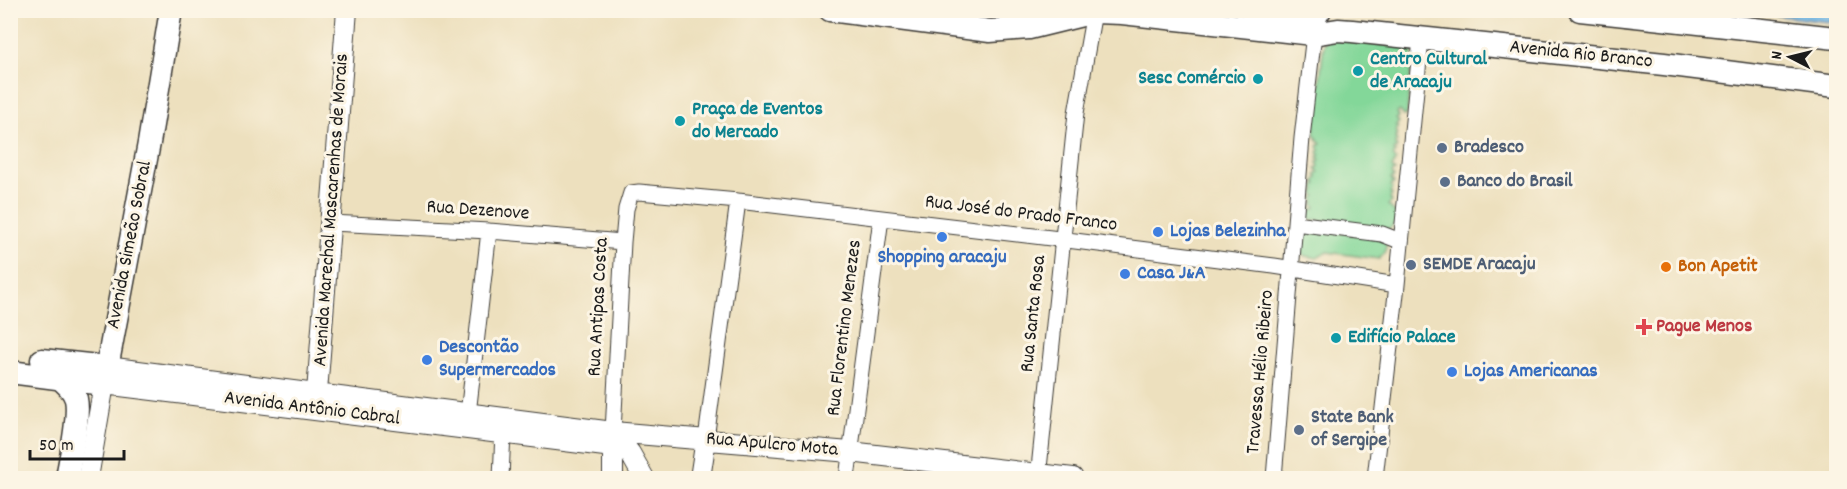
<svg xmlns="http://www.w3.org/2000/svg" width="1847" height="489" font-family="Dekko,sans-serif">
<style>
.park{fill:#83d799;stroke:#507a5a;stroke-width:1.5}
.water{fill:url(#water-waves);stroke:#446880;stroke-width:1.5}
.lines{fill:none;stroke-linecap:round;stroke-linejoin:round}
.street-casing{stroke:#3b3934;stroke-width:17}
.secondary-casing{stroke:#3b3934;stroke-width:22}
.primary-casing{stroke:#3b3934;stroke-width:25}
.street{stroke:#fff;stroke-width:15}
.secondary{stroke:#fff;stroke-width:20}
.primary{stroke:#fff;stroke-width:22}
.culture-dot{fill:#0f9aa8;stroke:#fcf5e5;stroke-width:2}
.service-dot{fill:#5c6f8a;stroke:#fcf5e5;stroke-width:2}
.shop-dot{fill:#3f7fe0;stroke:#fcf5e5;stroke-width:2}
.food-dot{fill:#e8710a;stroke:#fcf5e5;stroke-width:2}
.health-dot{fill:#e0444e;stroke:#fcf5e5;stroke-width:2}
.labels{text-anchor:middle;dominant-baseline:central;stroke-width:6;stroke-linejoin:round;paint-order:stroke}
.street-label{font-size:20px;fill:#1c1c1c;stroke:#fcf5e5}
.culture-label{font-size:20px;font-weight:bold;fill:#0d838f;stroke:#fcf5e5;text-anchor:start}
.service-label{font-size:20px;font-weight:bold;fill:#4e5e75;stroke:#fcf5e5;text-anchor:start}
.shop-label{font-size:20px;font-weight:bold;fill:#366cbe;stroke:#fcf5e5;text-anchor:start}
.food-label{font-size:20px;font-weight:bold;fill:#c56008;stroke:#fcf5e5;text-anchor:start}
.health-label{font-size:20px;font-weight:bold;fill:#be3a42;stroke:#fcf5e5;text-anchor:start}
</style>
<defs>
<pattern id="water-waves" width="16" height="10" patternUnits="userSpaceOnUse" patternTransform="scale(1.5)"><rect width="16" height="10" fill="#6cb4e4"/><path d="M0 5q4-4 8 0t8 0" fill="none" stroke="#5d9ac3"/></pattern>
</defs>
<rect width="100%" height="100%" fill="#fcf5e5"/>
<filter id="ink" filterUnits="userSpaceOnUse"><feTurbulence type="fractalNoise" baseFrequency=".0167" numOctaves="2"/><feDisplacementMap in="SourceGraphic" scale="12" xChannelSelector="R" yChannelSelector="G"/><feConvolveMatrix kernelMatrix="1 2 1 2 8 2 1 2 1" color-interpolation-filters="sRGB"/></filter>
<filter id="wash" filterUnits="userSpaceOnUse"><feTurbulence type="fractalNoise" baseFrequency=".008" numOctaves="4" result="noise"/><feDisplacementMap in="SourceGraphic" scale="24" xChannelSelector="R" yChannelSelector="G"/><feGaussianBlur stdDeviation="1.35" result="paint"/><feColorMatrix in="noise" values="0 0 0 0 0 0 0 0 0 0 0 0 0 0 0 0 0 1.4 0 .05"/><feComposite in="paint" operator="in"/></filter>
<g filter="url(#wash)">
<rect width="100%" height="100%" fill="#ede0be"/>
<path class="park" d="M 1328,38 L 1413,48 L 1407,115 L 1404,116 L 1400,111 L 1397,113 L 1399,117 L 1396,119 L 1399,122 L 1396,125 L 1398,128 L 1396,131 L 1398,134 L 1395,138 L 1397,141 L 1394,143 L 1397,147 L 1394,150 L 1396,153 L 1393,156 L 1396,160 L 1392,168 L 1395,171 L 1392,173 L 1394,177 L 1391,179 L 1394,183 L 1391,185 L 1393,189 L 1390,192 L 1392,195 L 1390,198 L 1392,202 L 1388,205 L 1397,214 L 1396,223 L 1388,230 L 1309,219 L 1306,210 L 1310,207 L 1313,210 L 1316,207 L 1313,204 L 1315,202 L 1313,199 L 1316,196 L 1313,193 L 1316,190 L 1314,187 L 1317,184 L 1315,181 L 1318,178 L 1316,175 L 1319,172 L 1316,169 L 1319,166 L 1317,163 L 1320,160 L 1318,157 L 1320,155 L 1318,152 L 1320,150 L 1318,146 L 1321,144 L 1314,134 L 1324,43 Z
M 1302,227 L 1387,239 L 1385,253 L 1379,259 L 1327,252 L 1317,258 L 1305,256 L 1297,250 Z"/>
<path class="water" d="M 1729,11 L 1836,11 L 1836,23 L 1739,11 Z"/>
</g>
<g filter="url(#ink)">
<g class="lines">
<defs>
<path id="street" d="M 331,223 L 489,231 L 623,242
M 1295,223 L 1382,234 L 1400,241
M 468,414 L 489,231
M 613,432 L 623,242 L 626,209 L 631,193 L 639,192 L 738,201 L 1051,238 L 1274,266 L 1397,285
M 706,439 L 738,201
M 501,478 L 503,432
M 847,478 L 881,218
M 1038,478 L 1076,113 L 1094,12
M 1274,478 L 1302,138 L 1315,25
M 1375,478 L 1397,285 L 1421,39"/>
<path id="secondary" d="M 107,367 L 613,432 L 850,452 L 1073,478
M 316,405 L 347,10
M 613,432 L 630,453 L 644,478
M 613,434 L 613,478
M 88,478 L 104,384 L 613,447
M 700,478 L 706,439"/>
<path id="primary" d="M 830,10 L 990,31 L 1029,28 L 1094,12 L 1122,13 L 1313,34 L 1338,30 L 1352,31 L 1664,64 L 1836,86
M 1267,10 L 1316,16 L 1320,10
M 1580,10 L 1836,38
M 42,360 L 107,367
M 10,372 L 104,384 L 149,143 L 171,10
M 58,377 C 66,383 73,389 76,399 C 80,417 70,459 67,478"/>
</defs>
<use href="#street" class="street-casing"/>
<use href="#secondary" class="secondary-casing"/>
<use href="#primary" class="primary-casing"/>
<use href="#street" class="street"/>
<use href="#secondary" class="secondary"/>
<use href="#primary" class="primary"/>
</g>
</g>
<g class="culture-dot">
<circle cx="1358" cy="71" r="6"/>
<circle cx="1258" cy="79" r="6"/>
<circle cx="680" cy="121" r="6"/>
<circle cx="1336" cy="338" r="6"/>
</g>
<g class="service-dot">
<circle cx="1442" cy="148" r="6"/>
<circle cx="1445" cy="182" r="6"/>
<circle cx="1411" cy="265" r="6"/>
<circle cx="1299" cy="430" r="6"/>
</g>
<g class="shop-dot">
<circle cx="1158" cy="232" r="6"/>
<circle cx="942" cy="237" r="6"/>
<circle cx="1125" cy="274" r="6"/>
<circle cx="427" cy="360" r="6"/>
<circle cx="1452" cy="372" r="6"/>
</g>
<circle class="food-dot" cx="1666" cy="267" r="6"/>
<path class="health-dot" d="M1641 318h6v6h6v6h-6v6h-6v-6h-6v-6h6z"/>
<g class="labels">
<g class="street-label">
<text transform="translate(1581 55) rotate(6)">Avenida Rio Branco</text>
<text transform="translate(332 210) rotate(-86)">Avenida Marechal Mascarenhas de Morais</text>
<text transform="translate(478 211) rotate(4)">Rua Dezenove</text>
<text transform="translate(1021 214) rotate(7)">Rua José do Prado Franco</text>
<text transform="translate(130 245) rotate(-79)">Avenida Simeão Sobral</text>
<text transform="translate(599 307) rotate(-87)">Rua Antipas Costa</text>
<text transform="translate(1034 314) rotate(-84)">Rua Santa Rosa</text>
<text transform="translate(845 328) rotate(-83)">Rua Florentino Menezes</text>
<text transform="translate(1261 372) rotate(-85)">Travessa Hélio Ribeiro</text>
<text transform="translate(312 409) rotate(7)">Avenida Antônio Cabral</text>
<text transform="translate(772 445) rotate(5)">Rua Apulcro Mota</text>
</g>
<g class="culture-label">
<text x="1370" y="60">Centro Cultural<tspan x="1370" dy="23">de Aracaju</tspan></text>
<text x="1246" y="79" text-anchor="end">Sesc Comércio</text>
<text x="692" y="110">Praça de Eventos<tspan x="692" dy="23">do Mercado</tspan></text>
<text x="1348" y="338">Edifício Palace</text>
</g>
<g class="service-label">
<text x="1454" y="148">Bradesco</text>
<text x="1457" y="182">Banco do Brasil</text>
<text x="1423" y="265">SEMDE Aracaju</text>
<text x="1311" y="418">State Bank<tspan x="1311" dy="23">of Sergipe</tspan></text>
</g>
<g class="shop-label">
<text x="1170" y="232">Lojas Belezinha</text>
<text x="942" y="258" text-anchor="middle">Shopping aracaju</text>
<text x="1137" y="274">Casa J&amp;A</text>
<text x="439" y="348">Descontão<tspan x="439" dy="23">Supermercados</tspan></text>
<text x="1464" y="372">Lojas Americanas</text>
</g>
<g class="food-label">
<text x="1678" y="267">Bon Apetit</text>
</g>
<g class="health-label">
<text x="1656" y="327">Pague Menos</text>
</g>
</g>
<rect width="1847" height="489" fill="none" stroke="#fcf5e5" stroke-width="36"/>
<g transform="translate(1790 57) rotate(277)" stroke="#fcf5e5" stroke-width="4.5" paint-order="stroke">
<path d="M0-4.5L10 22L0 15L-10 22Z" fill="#1c1c1c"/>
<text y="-9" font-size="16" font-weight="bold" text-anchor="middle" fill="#1c1c1c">N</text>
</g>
<path d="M30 450v9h94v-9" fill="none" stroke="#1c1c1c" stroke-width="3"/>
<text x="39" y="450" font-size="18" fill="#1c1c1c" stroke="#fcf5e5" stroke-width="4.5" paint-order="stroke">50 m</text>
</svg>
